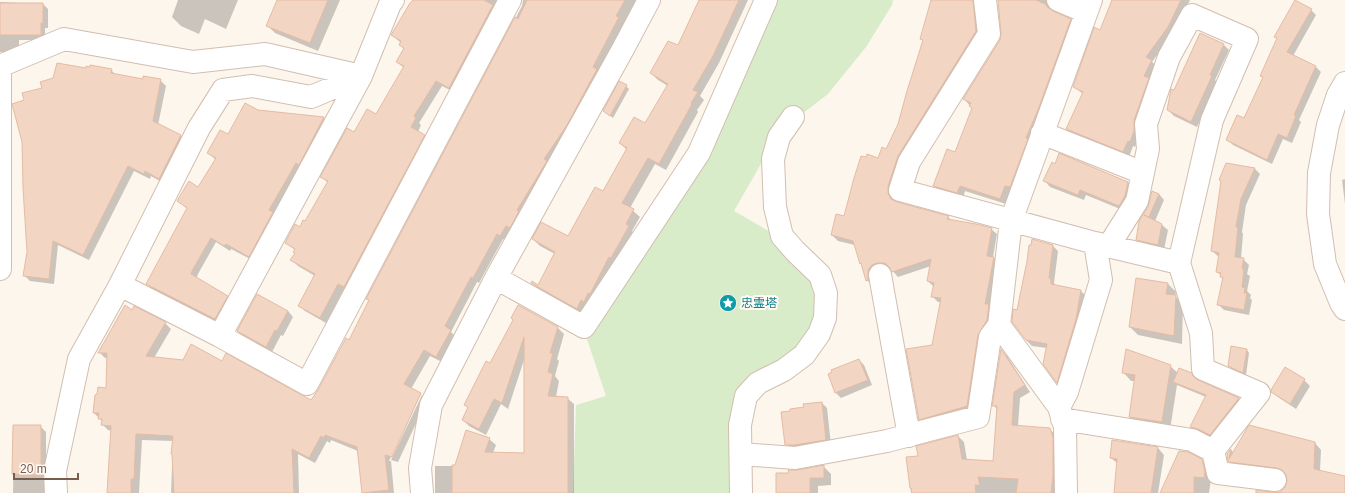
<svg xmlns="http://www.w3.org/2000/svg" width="1345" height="493" font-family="Arial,'Noto Sans JP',sans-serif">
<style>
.green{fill:#d8ecc9}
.shadow{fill:#0003}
.building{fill:#f3d5c3;stroke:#e6bba3}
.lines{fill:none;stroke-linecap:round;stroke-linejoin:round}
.minor-casing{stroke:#d1beb0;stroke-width:24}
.minor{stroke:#fff;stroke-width:22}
.labels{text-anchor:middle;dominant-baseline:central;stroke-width:4;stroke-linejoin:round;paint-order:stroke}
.culture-label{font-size:12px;fill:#0d838f;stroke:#fffaf3;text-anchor:start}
</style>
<rect width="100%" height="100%" fill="#fdf6ec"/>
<path class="green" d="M 776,0 L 893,0 L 892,5 L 866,47 L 828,94 L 802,114 L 786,138 L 780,166 L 762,162 L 734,211 L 772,233 L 811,276 L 817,300 L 815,321 L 789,360 L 754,373 L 735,395 L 734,493 L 573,493 L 576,405 L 606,396 L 587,339 L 706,156 Z"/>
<path class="shadow" d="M 178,0 L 238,0 L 226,29 L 205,19 L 199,34 L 181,26 L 172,17 Z
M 278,0 L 340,0 L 318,51 L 275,33 L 267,25 Z
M 414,0 L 505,0 L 456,93 L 442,86 L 419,123 L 421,125 L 418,132 L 424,136 L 430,141 L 350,292 L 344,289 L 326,323 L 305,311 L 299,305 L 315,276 L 298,266 L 292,260 L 296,254 L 295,250 L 286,243 L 306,223 L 328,183 L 322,177 L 355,133 L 376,115 L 404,68 L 397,62 L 404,49 L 400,45 L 401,43 L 392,35 Z
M 523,0 L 636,0 L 599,72 L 506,241 L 503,239 L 479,283 L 477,282 L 451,332 L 456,337 L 442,362 L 430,356 L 411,389 L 421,395 L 420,395 L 389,461 L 391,461 L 394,493 L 363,493 L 358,451 L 331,440 L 330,443 L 327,441 L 315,463 L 298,454 L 299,493 L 171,493 L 173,441 L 142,440 L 139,493 L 108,493 L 112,431 L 108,430 L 102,424 L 103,422 L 94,413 L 107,389 L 108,358 L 105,358 L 100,353 L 133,311 L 165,323 L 171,329 L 154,358 L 184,361 L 222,362 L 311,402 L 349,341 L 370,301 L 367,299 L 522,6 Z
M 700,0 L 748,0 L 719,63 L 700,96 L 704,100 L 697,110 L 698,112 L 666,170 L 655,164 L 630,208 L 640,217 L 632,231 L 635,234 L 584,315 L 539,289 L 532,283 L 538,286 L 555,254 L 540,246 L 533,239 L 568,238 L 603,193 L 627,150 L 620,143 L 646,124 L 668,86 L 658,80 L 651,73 L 678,46 Z
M 933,0 L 979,0 L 981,37 L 893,192 L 893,199 L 894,202 L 948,217 L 952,221 L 991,229 L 997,234 L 993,257 L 999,263 L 972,412 L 925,425 L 920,419 L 941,302 L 938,302 L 932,296 L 934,287 L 928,281 L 931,266 L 898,277 L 891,269 L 883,268 L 873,286 L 867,280 L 855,245 L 838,241 L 832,235 L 845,218 L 878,159 L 887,150 L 899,125 L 923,41 L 922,39 Z
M 999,0 L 1053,0 L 1051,8 L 1053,12 L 1070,20 L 1076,26 L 1016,192 L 1010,191 L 1006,204 L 965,191 L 963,198 L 940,191 L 934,186 L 955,154 L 973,109 L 964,99 L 1001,41 L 1002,33 Z
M 1113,0 L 1190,0 L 1174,32 L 1152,62 L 1157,66 L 1139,137 L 1135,147 L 1133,146 L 1129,157 L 1073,135 L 1067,129 L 1083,94 L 1074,87 L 1100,31 Z
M 0,2 L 43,4 L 48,9 L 48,28 L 45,28 L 45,40 L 19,40 L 19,50 L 13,52 L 0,52 Z
M 1311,10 L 1316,15 L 1293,56 L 1316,67 L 1321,72 L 1299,120 L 1301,122 L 1292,143 L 1283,139 L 1272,164 L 1233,145 L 1228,140 L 1245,119 L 1263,78 L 1261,76 L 1278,39 L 1275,36 Z
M 1224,45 L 1229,50 L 1215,80 L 1218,83 L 1197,127 L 1174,116 L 1168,110 L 1175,92 Z
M 87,69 L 111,70 L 116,75 L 144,80 L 160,80 L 166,86 L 158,125 L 181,136 L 186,142 L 165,184 L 151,176 L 150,179 L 134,171 L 89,260 L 58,245 L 54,284 L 30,281 L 24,275 L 28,252 L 25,101 L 43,89 Z
M 626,86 L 629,89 L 613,118 L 604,111 Z
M 246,104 L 258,110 L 324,118 L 329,124 L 254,261 L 231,249 L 230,251 L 216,242 L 198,274 L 196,279 L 227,296 L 232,302 L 220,324 L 153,289 L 147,284 L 188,209 L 178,201 L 199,189 L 216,160 L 208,153 L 229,135 Z
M 1254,168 L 1260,174 L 1246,205 L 1242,232 L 1243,234 L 1241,259 L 1243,259 L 1249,265 L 1247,274 L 1250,276 L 1247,291 L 1251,295 L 1250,298 L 1252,300 L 1249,315 L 1224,310 L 1218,304 L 1223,279 L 1217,271 L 1219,257 L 1212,251 L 1222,182 L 1220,180 Z
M 1345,179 L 1345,204 L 1342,180 Z
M 1045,181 L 1128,182 L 1134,188 L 1125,211 L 1086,195 L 1084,200 L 1050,187 Z
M 1159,194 L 1164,200 L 1155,221 L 1162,225 L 1168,230 L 1164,250 L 1143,245 L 1137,240 L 1140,222 Z
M 1052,245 L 1058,251 L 1054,283 L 1056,286 L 1081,291 L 1087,297 L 1062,387 L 1044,364 L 1047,348 L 1032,346 L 1026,340 Z
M 1137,280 L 1168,284 L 1176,292 L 1175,296 L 1183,304 L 1182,344 L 1138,335 L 1130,327 Z
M 288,311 L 293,317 L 283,336 L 281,335 L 272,352 L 244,337 L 238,331 Z
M 514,320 L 557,327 L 564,334 L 557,359 L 559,361 L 555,376 L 559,381 L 556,397 L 567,398 L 574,404 L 574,493 L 435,493 L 435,466 L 455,466 L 489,439 L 496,445 L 493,453 L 525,454 L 524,360 L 508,409 L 501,404 L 486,435 L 469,426 L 463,420 L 469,408 L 466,405 L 491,365 Z
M 1247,350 L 1249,353 L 1246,375 L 1232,369 L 1229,366 Z
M 1002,351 L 1007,356 L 1030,392 L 1020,398 L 1018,426 L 1049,429 L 1056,435 L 1058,493 L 911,493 L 907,458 L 919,456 L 958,436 L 964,442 L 967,460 L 994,462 L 997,409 L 993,405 Z
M 859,360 L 864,365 L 872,385 L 841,398 L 836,393 L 829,375 Z
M 1170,366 L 1178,373 L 1191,374 L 1198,381 L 1238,399 L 1242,403 L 1214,439 L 1203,433 L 1196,431 L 1192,427 L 1206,397 L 1177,385 L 1170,430 L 1138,425 L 1130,417 L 1135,381 L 1131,381 L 1123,372 Z
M 1285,368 L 1304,380 L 1310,386 L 1296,409 L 1278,397 L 1272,391 Z
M 422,395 L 427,400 L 398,462 L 391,460 Z
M 822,403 L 827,408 L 831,445 L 792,450 L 786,444 L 805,408 Z
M 14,426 L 40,426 L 46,432 L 46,493 L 13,493 Z
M 1250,426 L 1315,443 L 1321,450 L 1320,471 L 1345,477 L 1345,493 L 1276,493 L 1281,492 L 1286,488 L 1288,482 L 1288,475 L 1236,468 L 1229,461 L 1228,454 L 1231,450 L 1234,453 Z
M 1158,448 L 1164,455 L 1158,493 L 1115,493 L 1118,464 L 1111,458 Z
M 1201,460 L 1208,467 L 1211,479 L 1209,493 L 1161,493 Z
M 823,466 L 831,474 L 831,485 L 818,486 L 818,493 L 777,493 L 790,474 Z"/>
<path class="building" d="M 277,0 L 328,0 L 310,43 L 266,26 Z
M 413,0 L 484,0 L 493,5 L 449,88 L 436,81 L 414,116 L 416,118 L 411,127 L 425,135 L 344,287 L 338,284 L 320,318 L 298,306 L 315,274 L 290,260 L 295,253 L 293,252 L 295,249 L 285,243 L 295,224 L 300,227 L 303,220 L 305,221 L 328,181 L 320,177 L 347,128 L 354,132 L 367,109 L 376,114 L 404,66 L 396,62 L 404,48 L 399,45 L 401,41 L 391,35 L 410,3 Z
M 527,0 L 625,0 L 616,16 L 619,17 L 593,67 L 597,69 L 567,125 L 544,159 L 547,161 L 517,210 L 519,211 L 510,228 L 506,226 L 500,236 L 497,234 L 473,278 L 471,277 L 445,326 L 451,330 L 436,357 L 424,350 L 404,384 L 421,393 L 392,457 L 385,455 L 389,490 L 362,493 L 357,447 L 325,435 L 324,438 L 321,436 L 309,458 L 292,449 L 294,493 L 174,493 L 172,454 L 171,454 L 173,436 L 136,434 L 134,479 L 131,479 L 131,493 L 107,493 L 111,426 L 101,425 L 102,419 L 98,419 L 99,413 L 93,413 L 95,395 L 97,394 L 98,387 L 106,388 L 107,353 L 98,353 L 125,305 L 132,310 L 134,306 L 166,322 L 146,356 L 183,360 L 191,344 L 222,361 L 226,353 L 311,400 L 318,390 L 346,338 L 349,340 L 369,300 L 366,299 L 515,17 L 518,19 Z
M 699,0 L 739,0 L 713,56 L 693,90 L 698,92 L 691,103 L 692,104 L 659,164 L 648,158 L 622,203 L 634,209 L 626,224 L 629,226 L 611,258 L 609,257 L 590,294 L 588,293 L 584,302 L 581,300 L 577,309 L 531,283 L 532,281 L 538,285 L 555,252 L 532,239 L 541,222 L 568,236 L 595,187 L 603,191 L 627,148 L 619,143 L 634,117 L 645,123 L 668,84 L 650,73 L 668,41 L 678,45 Z
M 931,0 L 973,0 L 976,31 L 898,156 L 888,186 L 888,193 L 891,199 L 897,202 L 949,216 L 947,219 L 976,224 L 992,228 L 987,256 L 994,257 L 985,304 L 989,304 L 987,320 L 978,335 L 967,406 L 919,420 L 906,349 L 932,345 L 941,298 L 931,297 L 934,283 L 927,281 L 931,259 L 892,272 L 889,267 L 885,263 L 877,263 L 872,265 L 868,270 L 868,280 L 866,281 L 861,263 L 860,264 L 853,241 L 831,235 L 836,214 L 844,216 L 854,178 L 861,156 L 866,157 L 867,154 L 878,158 L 882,147 L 886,149 L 898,124 L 907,91 L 923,40 L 920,39 Z
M 998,0 L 1036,0 L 1047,5 L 1046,6 L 1053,11 L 1071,19 L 1038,110 L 1026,138 L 1028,139 L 1010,187 L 1005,186 L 1000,199 L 960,186 L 957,193 L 933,186 L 947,149 L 955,152 L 972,108 L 969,106 L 971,103 L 963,99 L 1000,40 L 1001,33 Z
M 1112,0 L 1181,0 L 1168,27 L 1146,57 L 1152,60 L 1144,76 L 1149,78 L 1134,120 L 1134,131 L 1130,142 L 1128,141 L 1123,152 L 1066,129 L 1083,92 L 1073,87 L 1094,27 L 1100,30 Z
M 1295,0 L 1312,9 L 1287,52 L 1316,66 L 1294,115 L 1296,116 L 1287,138 L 1278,134 L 1267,160 L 1226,140 L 1237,115 L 1244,118 L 1263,77 L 1260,76 L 1277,38 L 1274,37 Z
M 0,3 L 43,3 L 43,23 L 41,23 L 41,35 L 0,35 Z
M 1200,33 L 1224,44 L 1210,75 L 1212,76 L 1191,122 L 1167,110 L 1171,89 L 1174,90 Z
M 57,63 L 86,68 L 86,66 L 90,67 L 90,65 L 112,69 L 111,73 L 143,79 L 143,76 L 161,79 L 153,121 L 181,135 L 159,179 L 145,171 L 144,174 L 128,166 L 83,255 L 53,241 L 49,279 L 23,276 L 27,252 L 23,188 L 22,142 L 12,104 L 24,100 L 22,93 L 42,88 L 40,82 L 53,78 Z
M 619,81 L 627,85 L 610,116 L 603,111 Z
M 245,103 L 258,110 L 324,117 L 299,165 L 296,163 L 269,210 L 273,212 L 249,257 L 226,244 L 224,246 L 211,238 L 193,269 L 191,274 L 228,296 L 215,319 L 146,284 L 187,208 L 177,201 L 189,181 L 198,187 L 216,158 L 207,153 L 220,130 L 228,134 Z
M 1059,153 L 1128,182 L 1125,196 L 1119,206 L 1080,190 L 1078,195 L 1043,181 L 1052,162 L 1055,164 Z
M 1226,163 L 1255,168 L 1241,199 L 1236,227 L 1238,227 L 1235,257 L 1244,258 L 1242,269 L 1244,269 L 1242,287 L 1245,288 L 1244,293 L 1247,293 L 1244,310 L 1217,305 L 1223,277 L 1220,277 L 1221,273 L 1216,272 L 1219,253 L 1211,251 L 1221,181 L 1219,180 Z
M 1152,191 L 1159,194 L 1149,217 L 1144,215 L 1162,224 L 1158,245 L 1136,240 L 1139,221 L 1148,207 Z
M 1032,239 L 1053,245 L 1049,278 L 1051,279 L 1051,284 L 1081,290 L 1076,319 L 1057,383 L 1043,364 L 1047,344 L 1026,340 L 1012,322 L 1013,309 L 1017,310 L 1027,261 L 1029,245 L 1031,245 Z
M 1136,278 L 1168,283 L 1166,294 L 1176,295 L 1174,336 L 1129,327 Z
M 257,294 L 288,311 L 277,331 L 275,330 L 266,347 L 237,331 Z
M 518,305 L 558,327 L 550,353 L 553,353 L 548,372 L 553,374 L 548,396 L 568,397 L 568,493 L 452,493 L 452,465 L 455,465 L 466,430 L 490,438 L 485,452 L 524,453 L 524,337 L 502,403 L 494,399 L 479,429 L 462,420 L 468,407 L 464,405 L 486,361 L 490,363 L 513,320 L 511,318 Z
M 1231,346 L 1247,349 L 1243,373 L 1228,366 Z
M 1001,349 L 1025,385 L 1014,392 L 1012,425 L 1050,428 L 1053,437 L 1053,476 L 1051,493 L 1016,493 L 1018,479 L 978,477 L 980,485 L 975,485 L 976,493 L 912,493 L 911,488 L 910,488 L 906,457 L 918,456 L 916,446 L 958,435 L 962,459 L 993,461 L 997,406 L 992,406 Z
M 1126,349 L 1171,365 L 1162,422 L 1129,417 L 1135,375 L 1122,373 Z
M 859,359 L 868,380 L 835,393 L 828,374 L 832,372 L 831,370 Z
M 1285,367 L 1305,379 L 1290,404 L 1271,392 L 1271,390 Z
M 1179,368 L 1192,373 L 1193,376 L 1198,380 L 1239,398 L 1210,435 L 1198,429 L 1190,427 L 1206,395 L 1173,382 Z
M 822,402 L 826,440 L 794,445 L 785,445 L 781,412 L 790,411 L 790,409 L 804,407 L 803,404 Z
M 13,425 L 41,425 L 41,475 L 12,474 Z
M 1249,425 L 1315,442 L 1314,469 L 1345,476 L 1345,493 L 1256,493 L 1256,490 L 1273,492 L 1280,492 L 1285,487 L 1287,481 L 1286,475 L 1282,470 L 1277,468 L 1228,462 L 1227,454 L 1231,449 L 1229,459 Z
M 1112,440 L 1158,447 L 1151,493 L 1114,493 L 1117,459 L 1110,458 Z
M 1179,451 L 1188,452 L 1202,459 L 1205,472 L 1204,478 L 1194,477 L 1194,493 L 1160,493 Z
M 824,465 L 824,478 L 810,478 L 810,493 L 776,493 L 776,473 L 789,473 L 788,470 L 797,470 Z"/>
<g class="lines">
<defs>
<path id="minor" d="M 985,0 L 989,34 L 909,162 L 900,190 L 1095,243 L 1179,263
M 1058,0 L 1086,12
M 0,66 L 64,39 L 193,62 L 265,54 L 361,76
M 1345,83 L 1338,95 L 1328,125 L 1319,173 L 1318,214 L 1325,264 L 1341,303 L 1345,309
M 1042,133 L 1143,173
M 1108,247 L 1137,201 L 1148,149 L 1146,124 L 1169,57 L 1192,15 L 1247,39 L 1212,120 L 1179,263 L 1201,333 L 1203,369 L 1259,393 L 1213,451
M 0,269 L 0,66
M 880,275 L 909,436
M 496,278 L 584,327 L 699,153 L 766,0
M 120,285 L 220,336 L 307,384 L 510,0
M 220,336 L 361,76 L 390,4 L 393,0
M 1059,407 L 1067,392 L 1101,280 L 1095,243
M 1062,419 L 1192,440 L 1213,451 L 1218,473 L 1275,480
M 741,454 L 795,458 L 887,441 L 978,417 L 990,337 L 999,325
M 56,493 L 55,471 L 79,359 L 120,285 L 199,128 L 223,90 L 252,86 L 311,97 L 361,76
M 422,493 L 420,468 L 431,405 L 496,278 L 623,49 L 649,0
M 741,493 L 740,425 L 746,396 L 758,383 L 784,370 L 804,355 L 819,334 L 825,318 L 826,293 L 820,275 L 795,251 L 782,236 L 775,207 L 773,159 L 779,137 L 793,117
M 1066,493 L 1065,427 L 1059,407 L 999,325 L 1011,221 L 1091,0"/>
</defs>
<use href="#minor" class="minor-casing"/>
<use href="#minor" class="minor"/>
</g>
<defs>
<symbol id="sight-disc" viewBox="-11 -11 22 22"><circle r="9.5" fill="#0f9aa8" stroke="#fffaf3"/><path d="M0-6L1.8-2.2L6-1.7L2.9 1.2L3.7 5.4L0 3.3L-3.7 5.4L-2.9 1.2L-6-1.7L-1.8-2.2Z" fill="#fff"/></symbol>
</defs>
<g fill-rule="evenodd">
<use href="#sight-disc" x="718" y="293" width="20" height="20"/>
</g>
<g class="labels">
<g class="culture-label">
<text x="741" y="303">忠霊塔</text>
</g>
</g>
<path d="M14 473v6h64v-6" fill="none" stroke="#7a5c4d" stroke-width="2"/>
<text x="20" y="473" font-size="12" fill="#7a5c4d" stroke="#fffaf3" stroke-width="3" paint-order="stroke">20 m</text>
</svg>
